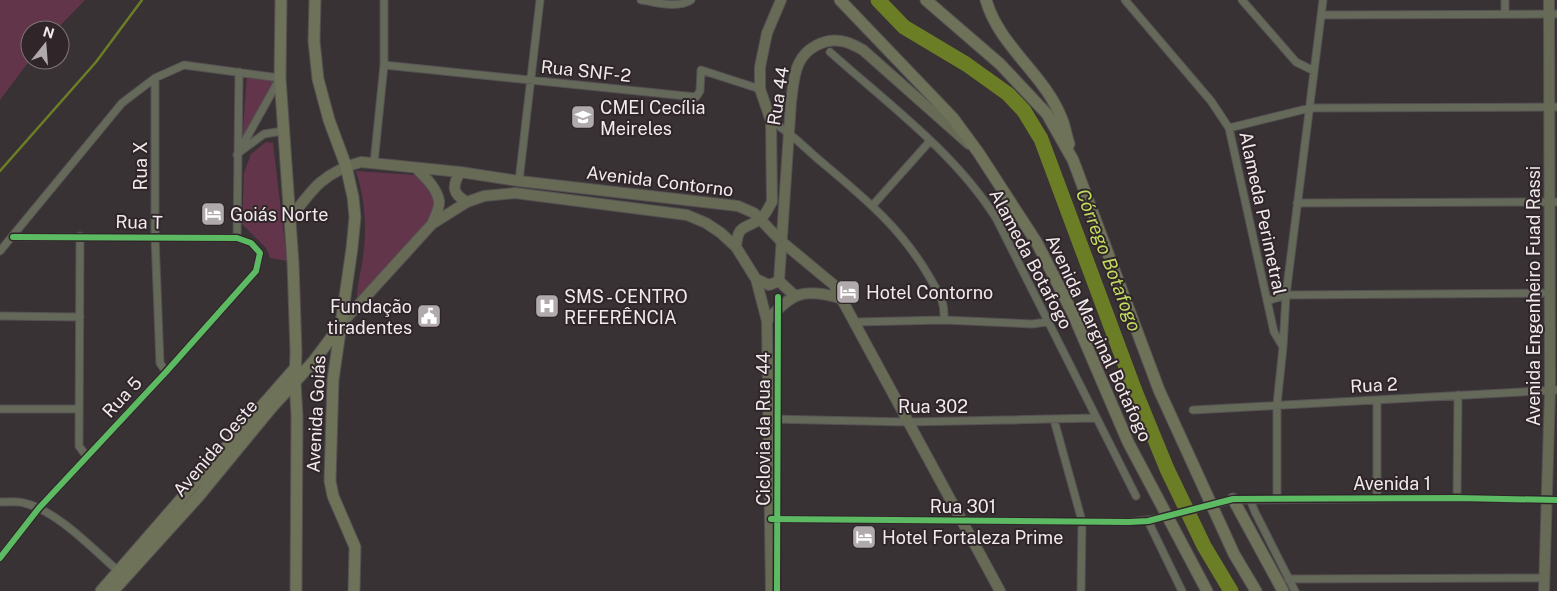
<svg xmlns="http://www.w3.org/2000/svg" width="1557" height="591" font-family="'Public Sans',sans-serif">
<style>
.green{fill:#62354a}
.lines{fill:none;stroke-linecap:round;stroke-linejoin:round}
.stream{stroke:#6c7e25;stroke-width:2.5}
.river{stroke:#6c7e25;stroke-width:15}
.street-casing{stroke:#555052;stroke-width:9}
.secondary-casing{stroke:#555052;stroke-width:12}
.primary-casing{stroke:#555052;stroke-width:13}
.street{stroke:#656959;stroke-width:7}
.secondary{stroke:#676b56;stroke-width:10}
.primary{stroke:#6d7259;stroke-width:11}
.street-bridge-casing{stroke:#555052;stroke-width:9;stroke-linecap:butt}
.street-bridge{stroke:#656959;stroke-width:7}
.cycleway-casing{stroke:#30262a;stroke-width:9}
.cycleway{stroke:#5cba63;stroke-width:6}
.labels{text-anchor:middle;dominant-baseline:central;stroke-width:4;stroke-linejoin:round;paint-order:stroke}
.street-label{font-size:18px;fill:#f0eaec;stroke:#30262a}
.poi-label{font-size:18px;fill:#f0eaec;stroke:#30262a;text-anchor:start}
.water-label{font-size:19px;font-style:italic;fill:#c0dc61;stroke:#30262a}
</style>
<rect width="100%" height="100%" fill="#383235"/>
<path class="green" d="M 0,0 L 85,0 L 56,30 L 30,30 L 30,60 L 0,100 Z
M 247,76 L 275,80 L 242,141 Z
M 266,142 L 273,143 L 287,261 L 270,258 L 266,248 L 242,224 L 244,173 L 251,154 Z
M 356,171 L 416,175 L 423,178 L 436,200 L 433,218 L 357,304 C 356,287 361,273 363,257 C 367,226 365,200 356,171 Z"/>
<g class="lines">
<path class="stream" d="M 0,171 L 96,62 L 142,0"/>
<path class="river" d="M 878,0 L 904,27 L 966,64 L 1008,94 L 1024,111 L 1041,139 L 1135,391 L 1167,469 L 1204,546 L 1231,591"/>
<defs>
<path id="street" d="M 641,0 C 656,2 677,9 691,0
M 1125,0 L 1211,101 L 1229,128 L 1274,332 L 1283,347
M 1242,0 L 1296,62 L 1314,71
M 1505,13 L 1505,0
M 1321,15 L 1557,14
M 830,52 C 887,103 954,152 996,218 L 1136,496
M 384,65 L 696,97 L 700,91 L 701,70 L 760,89
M 155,78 L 155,237 L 160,363 L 166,372
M 771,121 C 790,132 802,145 818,159 C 862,196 901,227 930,278 C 939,294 945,300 944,320
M 1229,128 L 1310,108 L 1557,107
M 241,151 L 264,134 L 283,131
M 374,163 L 384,65 L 384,0
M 519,181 L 540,0
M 1297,203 L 1557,202
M 873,205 L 930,141
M 80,236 L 79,446 L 87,457
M 237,238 L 239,72
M 0,251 L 122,103 L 155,78 L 184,65 L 280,78 L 237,155
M 1267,301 L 1286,295 L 1550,293
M 0,316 L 80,317
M 855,322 L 944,320 L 1032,324 L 1047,322
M 1377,401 L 1377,498
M 0,409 L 79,409
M 1193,410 L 1557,390
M 769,419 L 908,422 L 1096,418
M 1054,420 L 1082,521 L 1081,591
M 1277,498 L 1277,404 L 1283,347 L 1286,295 L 1323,0
M 1457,498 L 1458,395
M 1250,499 L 1255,512 L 1295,591
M 1230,500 L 1457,498 L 1557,500
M 0,502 C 7,502 16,501 24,503 C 56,510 93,549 118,571
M 771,519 L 1129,522 L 1155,519
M 1148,521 L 1182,591
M 0,558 L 39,508 L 166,372 L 256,271 L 260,253 L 251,243 L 237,238 L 13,237
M 1288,579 L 1544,578"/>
<path id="secondary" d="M 416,168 C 425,177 437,188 439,201 C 440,208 435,217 432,224
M 460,172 C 452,186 452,194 467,202
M 290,219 C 312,189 324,172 361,162 L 460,172 L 519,181 L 738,206 L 754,213 L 781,241 L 834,285 L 1000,591
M 736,247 C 738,223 745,230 760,219 C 766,215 768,208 772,202 L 771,121 L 760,89 L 760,67 L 767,33 L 781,0
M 756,279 L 769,285 L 779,281 L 791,102 C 793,89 793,75 799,63 C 806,48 825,38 841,41 C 849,42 856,46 863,50 L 969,144
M 779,281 L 794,295
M 767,321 C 793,291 804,288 843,299
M 341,324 L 432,224 L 467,202 L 484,196 L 515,193 L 687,215 L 706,223 L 721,233 L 736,247 L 756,279 L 767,321 L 771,591
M 1544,591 L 1550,390 L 1549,0"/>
<path id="primary" d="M 281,0 L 280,78 L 293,263 L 296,352 L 295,382 L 297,416 L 296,591
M 315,0 L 314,41 L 318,79 L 329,120 L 346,166 L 353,197 L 355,217 L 352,248 L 333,380 L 330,481 L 333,496 L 355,547 L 354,591
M 840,0 L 953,118 L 978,152 L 1037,243 L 1073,314 L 1128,442 L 1207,591
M 926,0 L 1000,64 L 1047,114 L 1073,160 L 1159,390 L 1234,554 L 1256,591
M 986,0 C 999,46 1044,74 1061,117 C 1065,126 1066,135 1069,144
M 1233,499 L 1283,591
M 101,591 L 296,367
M 113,591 L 198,497 L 272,407 L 313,362 L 340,326"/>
</defs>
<use href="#street" class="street-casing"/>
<use href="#secondary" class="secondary-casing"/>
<use href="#primary" class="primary-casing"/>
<use href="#street" class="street"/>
<use href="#secondary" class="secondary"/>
<use href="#primary" class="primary"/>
<defs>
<path id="street-bridge" d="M 1155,519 L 1227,501"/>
</defs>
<use href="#street-bridge" class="street-bridge-casing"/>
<use href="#street-bridge" class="street-bridge"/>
<defs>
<path id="cycleway" d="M 771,519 L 1129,522 L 1148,521 L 1233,499 L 1457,498 L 1557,500
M 0,558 L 39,508 L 166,372 L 256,271 L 260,253 L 251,243 L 237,238 L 13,237
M 777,591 L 778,297"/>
</defs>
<use href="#cycleway" class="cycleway-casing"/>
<use href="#cycleway" class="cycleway"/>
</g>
<defs>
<symbol id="school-square" viewBox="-11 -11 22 22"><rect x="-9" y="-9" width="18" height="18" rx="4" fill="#b0aaac" stroke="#30262a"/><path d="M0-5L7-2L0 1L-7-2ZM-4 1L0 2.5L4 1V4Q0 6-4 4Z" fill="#fff"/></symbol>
<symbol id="hotel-square" viewBox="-11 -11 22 22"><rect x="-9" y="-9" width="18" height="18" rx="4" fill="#b0aaac" stroke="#30262a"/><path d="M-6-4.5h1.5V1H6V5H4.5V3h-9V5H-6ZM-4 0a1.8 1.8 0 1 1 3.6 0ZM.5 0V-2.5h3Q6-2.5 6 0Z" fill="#fff"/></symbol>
<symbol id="hospital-square" viewBox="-11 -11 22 22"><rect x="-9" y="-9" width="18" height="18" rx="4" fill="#b0aaac" stroke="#30262a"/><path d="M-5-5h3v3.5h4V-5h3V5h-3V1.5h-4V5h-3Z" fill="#fff"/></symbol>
<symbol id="civic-square" viewBox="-11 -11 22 22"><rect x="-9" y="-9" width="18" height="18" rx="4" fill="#b0aaac" stroke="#30262a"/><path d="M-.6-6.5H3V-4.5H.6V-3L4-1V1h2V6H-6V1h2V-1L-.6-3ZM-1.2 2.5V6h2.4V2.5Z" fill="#fff"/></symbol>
</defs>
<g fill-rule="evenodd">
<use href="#school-square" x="569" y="103" width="28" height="28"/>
<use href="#hotel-square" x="199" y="200" width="28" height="28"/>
<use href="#hotel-square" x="834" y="278" width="28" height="28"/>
<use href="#hospital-square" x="533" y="292" width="28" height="28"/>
<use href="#civic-square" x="415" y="302" width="28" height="28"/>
<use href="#hotel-square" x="850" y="523" width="28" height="28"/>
</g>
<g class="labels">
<g class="street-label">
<text transform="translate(586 71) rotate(6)">Rua SNF-2</text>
<text transform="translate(778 96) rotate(-81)">Rua 44</text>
<text transform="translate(140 166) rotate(-90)">Rua X</text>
<text transform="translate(660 181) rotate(7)">Avenida Contorno</text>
<text transform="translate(1263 213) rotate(78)">Alameda Perimetral</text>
<text transform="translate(139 222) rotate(1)">Rua T</text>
<text transform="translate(1031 259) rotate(62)">Alameda Botafogo</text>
<text transform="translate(1533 296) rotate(-90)">Avenida Engenheiro Fuad Rassi</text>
<text transform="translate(1099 338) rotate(65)">Avenida Marginal Botafogo</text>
<text transform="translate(1374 385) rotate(-3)">Rua 2</text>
<text transform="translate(122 397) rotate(-47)">Rua 5</text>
<text x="933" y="406">Rua 302</text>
<text transform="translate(316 414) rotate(-87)">Avenida Goiás</text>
<text transform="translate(763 429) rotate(-90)">Ciclovia da Rua 44</text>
<text transform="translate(215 448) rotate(-50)">Avenida Oeste</text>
<text x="1392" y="483">Avenida 1</text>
<text x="963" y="506">Rua 301</text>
</g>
<g class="poi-label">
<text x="600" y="107">CMEI Cecília<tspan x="600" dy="21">Meireles</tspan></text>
<text x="230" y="214">Goiás Norte</text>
<text x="866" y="292">Hotel Contorno</text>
<text x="564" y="296">SMS - CENTRO<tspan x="564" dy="21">REFERÊNCIA</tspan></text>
<text x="412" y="306" text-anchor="end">Fundação<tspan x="412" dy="21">tiradentes</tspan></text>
<text x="882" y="537">Hotel Fortaleza Prime</text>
</g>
<g class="water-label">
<text transform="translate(1109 260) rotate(69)">Córrego Botafogo</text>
</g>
</g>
<g transform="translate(45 45) rotate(17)"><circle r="24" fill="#30262a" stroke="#7d7478"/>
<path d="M0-4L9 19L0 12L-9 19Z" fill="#b0aaac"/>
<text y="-8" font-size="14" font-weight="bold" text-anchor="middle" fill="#f0eaec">N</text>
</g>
</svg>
